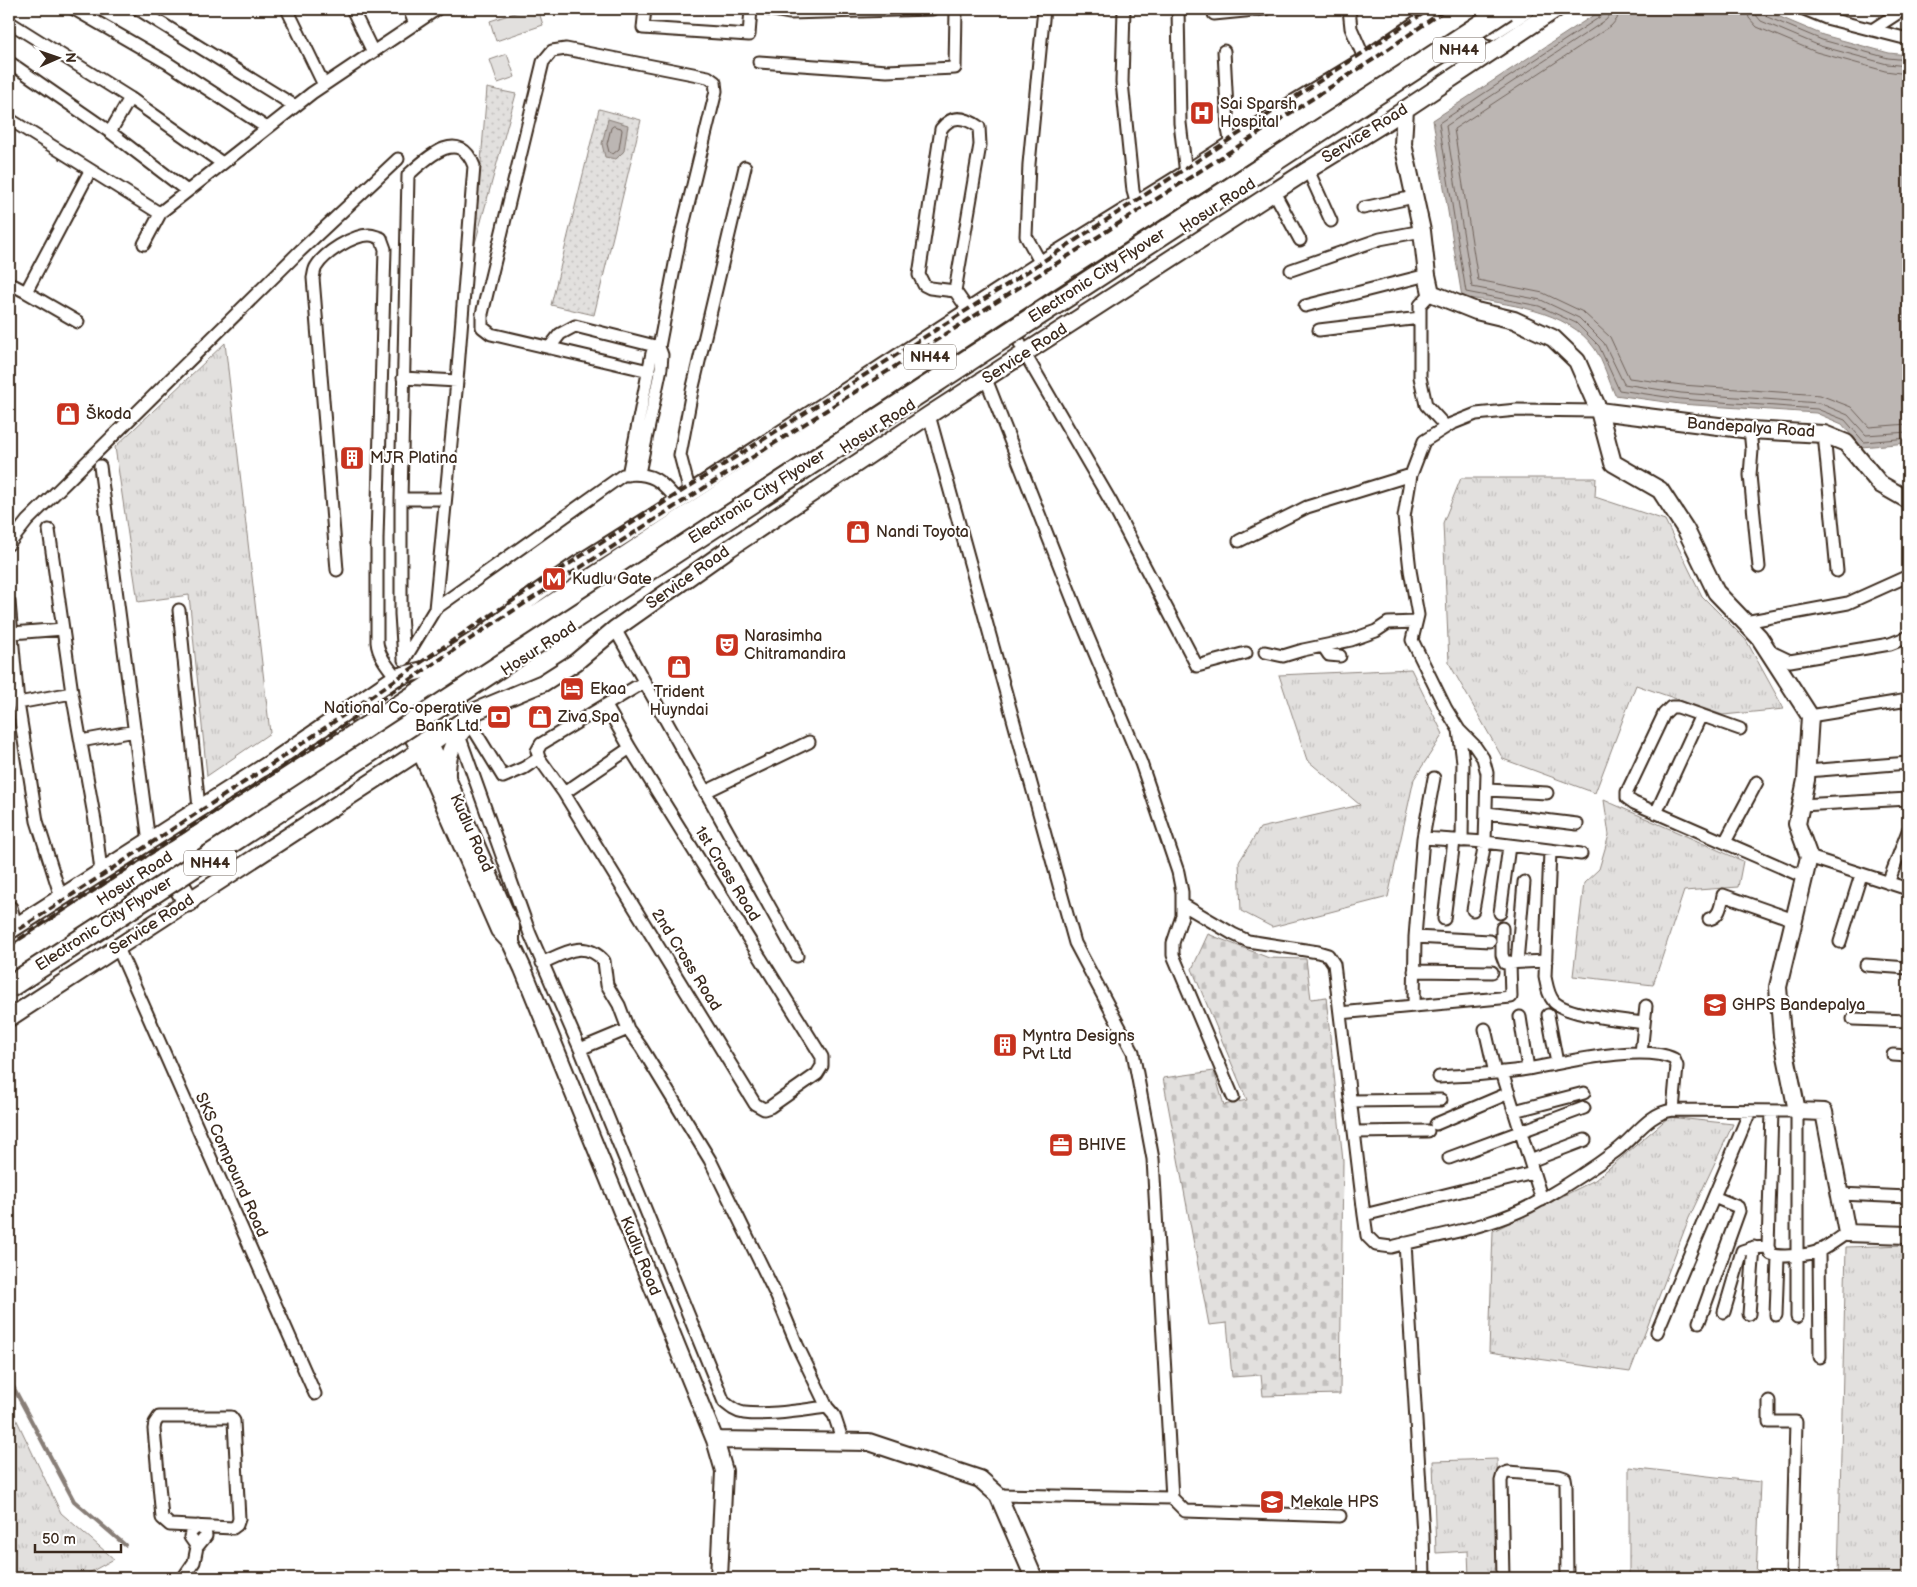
<svg xmlns="http://www.w3.org/2000/svg" width="1917" height="1587" font-family="'Balsamiq Sans',sans-serif">
<style>
.grass{fill:url(#grass-tufts);stroke:#8e857e}
.cemetery{fill:url(#cemetery-stones);stroke:#8e857e}
.park{fill:url(#park-dots);stroke:#8e857e}
.pitch{fill:#e2e0de;stroke:#8e857e}
.water{fill:#bcb6b3;stroke:#887e77}
.lines{fill:none;stroke-linecap:round;stroke-linejoin:round}
.shore{stroke:#6f625a;stroke-width:1}
.stream{stroke:#887e77;stroke-width:4}
.street-casing{stroke:#3b2a1e;stroke-width:15}
.secondary-casing{stroke:#3b2a1e;stroke-width:20}
.highway-casing{stroke:#3b2a1e;stroke-width:25}
.street{stroke:#fff;stroke-width:11}
.secondary{stroke:#fff;stroke-width:16}
.highway{stroke:#fff;stroke-width:21}
.rail{stroke:#3b2a1e;stroke-width:4;stroke-dasharray:8 4;stroke-linecap:butt}
.highway-bridge-casing{stroke:#3b2a1e;stroke-width:25;stroke-linecap:butt}
.highway-bridge{stroke:#fff;stroke-width:21}
.labels{text-anchor:middle;dominant-baseline:central;stroke-width:4.5;stroke-linejoin:round;paint-order:stroke}
.shield{fill:#fff;stroke:#766a62;stroke-width:1}
.shield-label{font-size:15px;font-weight:bold;fill:#3b2a1e}
.poi-label{font-size:16px;fill:#3b2a1e;stroke:#fff;text-anchor:start}
.street-label{font-size:16px;fill:#3b2a1e;stroke:#fff}
</style>
<defs>
<pattern id="grass-tufts" width="24" height="20" patternUnits="userSpaceOnUse" patternTransform="scale(1.25)"><rect width="24" height="20" fill="#e2e0de"/><path d="M3 7l-1-3M5 7V3M7 7l1-3M15 17l-1-3M17 17v-4M19 17l1-3" fill="none" stroke="#c3c0be"/></pattern>
<pattern id="cemetery-stones" width="16" height="16" patternUnits="userSpaceOnUse" patternTransform="scale(1.25)"><rect width="16" height="16" fill="#e2e0de"/><path d="M2 7V4a2 2 0 0 1 4 0v3zM10 15v-3a2 2 0 0 1 4 0v3z" fill="#c3c0be"/></pattern>
<pattern id="park-dots" width="8" height="8" patternUnits="userSpaceOnUse" patternTransform="scale(1.25)"><rect width="8" height="8" fill="#e2e0de"/><path d="M2 2h.1M6 6h.1" fill="none" stroke="#c3c0be" stroke-width="1.8" stroke-linecap="round"/></pattern>
</defs>
<rect width="100%" height="100%" fill="#fff"/>
<filter id="ink" filterUnits="userSpaceOnUse"><feTurbulence type="fractalNoise" baseFrequency=".02" numOctaves="2"/><feDisplacementMap in="SourceGraphic" scale="10" xChannelSelector="R" yChannelSelector="G"/><feConvolveMatrix kernelMatrix="1 2 1 2 8 2 1 2 1" color-interpolation-filters="sRGB"/></filter>
<g filter="url(#ink)">
<path class="grass" d="M 225,343 L 270,733 L 207,776 L 189,595 L 138,602 L 115,447 Z
M 1461,478 L 1596,478 L 1595,497 L 1665,520 L 1702,596 L 1746,640 L 1784,709 L 1723,715 L 1636,685 L 1595,793 L 1503,759 L 1449,663 L 1443,523 Z
M 1411,669 L 1443,734 L 1414,779 L 1388,897 L 1272,927 L 1241,911 L 1239,862 L 1260,828 L 1360,805 L 1307,760 L 1279,675 Z
M 1604,800 L 1743,861 L 1738,887 L 1684,891 L 1653,985 L 1573,976 L 1584,883 L 1599,869 L 1609,835 Z
M 1669,1117 L 1733,1124 L 1689,1218 L 1630,1372 L 1489,1352 L 1493,1231 L 1595,1180 Z
M 1908,1245 L 1908,1517 L 1904,1578 L 1838,1578 L 1846,1247 Z
M 9,1408 L 11,1408 L 61,1513 L 114,1559 L 80,1578 L 9,1578 Z
M 1497,1459 L 1499,1578 L 1469,1578 L 1468,1551 L 1436,1553 L 1433,1461 Z
M 1629,1467 L 1760,1482 L 1756,1578 L 1629,1578 Z"/>
<path class="cemetery" d="M 1208,934 L 1269,958 L 1306,959 L 1311,999 L 1326,997 L 1343,1161 L 1340,1394 L 1263,1396 L 1261,1375 L 1232,1377 L 1227,1323 L 1209,1325 L 1163,1078 L 1214,1071 L 1224,1105 L 1247,1100 L 1192,969 Z"/>
<path class="park" d="M 487,88 L 516,94 L 474,247 Z
M 599,109 L 641,120 L 594,315 L 551,305 Z"/>
<path class="pitch" d="M 527,9 L 538,9 L 543,25 L 496,41 L 490,21 Z
M 507,54 L 515,77 L 498,83 L 490,60 Z"/>
<path class="water" d="M 1603,9 L 1761,9 L 1823,35 L 1889,53 L 1908,55 L 1908,443 L 1861,447 L 1842,424 L 1816,413 L 1680,404 L 1615,395 C 1609,381 1603,361 1595,349 C 1568,309 1505,304 1462,297 L 1433,120 Z
M 608,119 L 628,125 L 624,151 L 616,159 L 605,157 L 602,144 Z"/>
<g class="lines">
<path class="shore" d="M 1605,9 L 1603,15 L 1439,123 L 1466,292 L 1539,306 L 1576,323 L 1599,346 L 1619,390 L 1680,399 L 1817,409 L 1845,420 L 1864,442 L 1908,438
M 1612,9 L 1610,15 L 1606,20 L 1446,126 L 1472,287 L 1541,300 L 1579,318 L 1604,343 L 1624,384 L 1681,393 L 1819,403 L 1848,415 L 1866,435 L 1908,432
M 1619,9 L 1617,19 L 1611,26 L 1454,129 L 1478,280 L 1543,293 L 1583,312 L 1610,337 L 1629,378 L 1682,385 L 1820,395 L 1851,407 L 1869,427 L 1908,424
M 1747,9 L 1749,18 L 1757,27 L 1816,52 L 1885,71 L 1908,74
M 1755,9 L 1756,15 L 1761,21 L 1820,46 L 1887,64 L 1908,66
M 1761,9 L 1765,16 L 1822,40 L 1888,58 L 1908,60
M 614,126 L 621,128 L 622,130 L 619,149 L 613,154 L 609,152 L 607,144 L 611,128 Z"/>
<path class="stream" d="M 9,1379 L 74,1501 L 125,1545"/>
<defs>
<path id="street" d="M 74,9 L 166,62 L 267,128
M 138,9 L 295,106
M 287,9 L 324,85
M 352,9 L 373,52
M 409,9 L 415,24
M 645,9 L 643,28 L 749,35 L 751,9
M 768,9 L 789,13 L 932,9
M 1124,9 L 1122,82 L 1133,191 L 1137,205
M 1178,9 L 1180,123 L 1186,174
M 1349,9 L 1351,28 L 1365,60
M 1804,9 L 1826,18 L 1908,39
M 1214,14 L 1265,9
M 9,22 L 130,98 L 222,163
M 1872,30 L 1904,9
M 1224,51 L 1228,129 L 1231,145
M 9,62 L 110,132 L 187,191
M 759,62 L 887,71 L 955,68 L 956,9
M 9,119 L 156,211 L 161,212
M 110,132 L 130,98
M 1308,170 L 1331,221
M 1274,192 L 1300,240
M 1363,208 L 1414,197
M 144,244 L 161,212 L 312,93 L 437,9
M 1044,269 L 1026,236 L 1029,164 L 1044,9
M 1291,270 L 1380,239 L 1422,231
M 9,283 L 26,292 L 90,171
M 955,291 L 930,288 L 924,285 L 919,275 L 941,129 C 952,114 965,117 979,127 L 980,145 L 955,291 L 969,311
M 26,292 L 78,322
M 1431,293 L 1420,305 L 1420,377 L 1426,405 L 1446,427
M 1305,306 L 1427,275
M 1319,330 L 1420,318
M 1017,337 L 1025,354 L 1111,502 L 1197,666 L 1246,653
M 549,348 L 560,334 L 575,326 L 659,347
M 403,378 L 457,381
M 986,379 L 1080,618 L 1141,763 L 1178,872 L 1182,892 L 1182,916 L 1173,943 L 1173,955 L 1233,1097
M 929,415 L 1075,943 L 1133,1052 L 1153,1159 L 1172,1498 L 998,1495
M 1750,430 L 1752,450 L 1750,475 L 1759,567
M 1824,434 L 1837,571
M 100,466 L 149,842
M 639,473 L 661,368 L 662,355 L 659,347 L 680,238 L 716,91 L 715,82 L 708,77 L 566,49 L 552,51 L 543,62 L 482,314 L 482,327 L 491,334 L 649,371
M 628,475 L 651,358 L 652,353 L 659,347
M 690,493 L 680,455 L 692,391 L 745,167
M 401,499 L 445,499
M 49,530 L 72,693 L 95,821 L 101,871
M 1239,541 L 1307,507 L 1411,475
M 9,544 L 27,521 L 300,251 L 398,159
M 337,570 L 313,278 C 314,275 314,270 316,267 C 324,253 353,235 369,235 C 373,235 377,237 381,238 L 385,249 L 377,539 L 377,642 C 378,655 388,667 396,677
M 9,602 L 18,703 L 37,821 L 61,897
M 179,610 L 199,808
M 1745,622 L 1848,603 L 1908,576
M 615,629 L 797,956
M 12,633 L 63,629
M 1323,646 L 1329,655 L 1340,656
M 1769,651 L 1790,661 L 1890,644 L 1908,637
M 1265,652 L 1283,656 L 1303,650 L 1351,640 L 1376,631 L 1388,623 L 1416,622
M 404,659 L 401,614 L 401,499 L 408,175 C 426,159 459,126 474,166 L 457,381 L 435,609
M 404,660 L 435,609 L 623,475 C 652,471 661,481 678,501
M 18,703 L 72,693
M 606,706 L 630,748 L 822,1057 L 822,1066 L 817,1074 L 770,1107 L 764,1109 L 755,1104 L 564,793 L 539,758 L 537,751 L 541,744 L 644,682
M 1810,716 L 1908,700
M 470,723 L 503,777 L 524,768 L 539,758
M 1740,729 L 1678,707 L 1671,707 L 1664,714 L 1627,792 L 1627,798 L 1634,803 L 1804,877
M 1459,730 L 1463,762 L 1462,841
M 459,735 L 530,934 L 580,1049 L 724,1402 C 730,1407 736,1412 744,1413 C 768,1416 802,1410 827,1407
M 81,741 L 135,731
M 1807,771 L 1908,763
M 1487,790 L 1547,793
M 705,792 L 809,742
M 564,793 L 630,748
M 1801,805 L 1908,799
M 1487,813 L 1577,824
M 1656,813 L 1701,715
M 1423,838 L 1434,778
M 1725,842 L 1757,782
M 1550,851 L 1545,977 C 1547,986 1548,995 1554,1002 C 1569,1016 1623,1020 1644,1023
M 1809,857 L 1908,889
M 1888,883 L 1908,831
M 1182,904 L 1233,934 L 1248,941 L 1318,952 L 1328,955 L 1334,964 L 1364,1215 L 1367,1236 L 1376,1245 L 1391,1247 C 1442,1234 1496,1227 1543,1199 C 1567,1185 1593,1168 1616,1151 C 1635,1137 1648,1113 1673,1110 L 1797,1111 L 1797,1317
M 1473,910 L 1485,842 L 1487,773 L 1483,758 L 1474,745 L 1459,730 L 1446,709 L 1412,640 L 1418,615 L 1410,570 L 1404,517 L 1411,475 L 1424,441 L 1451,424 L 1476,414 L 1517,410 L 1599,411
M 1500,913 L 1509,846
M 1444,919 L 1454,841
M 1709,919 C 1720,917 1721,905 1723,895 L 1794,920
M 1502,928 L 1502,955 L 1505,963 L 1546,961
M 1415,937 L 1490,941
M 1840,942 L 1861,875
M 118,948 L 315,1394
M 1517,962 L 1524,882
M 542,963 C 564,953 584,939 604,961 L 607,985 L 619,1005 L 628,1029 L 641,1047 L 710,1160 L 777,1297 L 797,1345 L 827,1407 L 834,1415 L 843,1442
M 1866,965 L 1908,968
M 1414,971 L 1492,972
M 1414,1006 L 1511,997 L 1510,962
M 1340,1013 L 1414,1006 L 1415,937 L 1423,838 L 1485,842 L 1581,854
M 1548,1015 L 1557,1063
M 1520,1017 L 1528,1069
M 1853,1019 L 1908,1021
M 1485,1029 L 1495,1073
M 580,1049 L 628,1029
M 1641,1053 L 1646,1006
M 1893,1055 L 1908,1056
M 1502,1072 L 1542,1200
M 1439,1077 C 1468,1075 1498,1074 1527,1069 C 1562,1063 1644,1043 1674,1059 L 1677,1066 L 1673,1110
M 1350,1101 L 1441,1100
M 1514,1111 L 1584,1093
M 1772,1111 L 1768,1247 L 1771,1254 C 1781,1258 1809,1255 1819,1251 C 1829,1246 1838,1239 1847,1233
M 1436,1124 L 1509,1093
M 1354,1132 L 1428,1131
M 1449,1158 L 1584,1108
M 1530,1161 L 1585,1140
M 1840,1194 L 1908,1197
M 1364,1215 L 1533,1173
M 1405,1243 L 1423,1534 L 1424,1578
M 1819,1250 L 1820,1357
M 1724,1312 L 1742,1251 L 1751,1248 L 1768,1247
M 1749,1314 L 1754,1247
M 1776,1315 L 1778,1257
M 1699,1322 L 1739,1211 L 1738,1207 L 1714,1197
M 1657,1332 L 1750,1111
M 1769,1401 L 1769,1422 L 1796,1422 L 1792,1578
M 159,1417 L 231,1417 L 234,1421 L 239,1519 L 237,1525 L 233,1528 L 170,1525 L 162,1518 L 154,1429 L 155,1423 Z
M 1172,1498 L 1185,1511 L 1340,1516
M 197,1547 L 190,1537 L 191,1532 L 198,1526
M 183,1578 L 194,1562 L 197,1547 L 206,1536 L 205,1531 L 198,1526
M 1503,1578 L 1501,1481 L 1503,1474 L 1508,1472 L 1559,1476 L 1565,1478 L 1566,1484 L 1567,1578"/>
<path id="secondary" d="M 1405,109 L 1403,144 L 1422,231 L 1427,275 L 1431,293 L 1476,311 L 1514,320 L 1553,338 L 1577,361 L 1599,411 L 1613,463 L 1660,490 L 1686,530 L 1716,592 L 1759,637 L 1810,716 L 1806,780 L 1797,824 L 1809,857 L 1778,987 L 1782,1036 L 1797,1111 L 1824,1112 L 1847,1233 L 1908,1235
M 1599,411 L 1750,430 L 1824,434 L 1846,443 L 1880,484 L 1908,500
M 411,710 L 421,726 L 447,778 L 511,926 L 511,943
M 402,716 L 420,750 L 499,930 L 511,943 L 523,969 L 715,1440 L 724,1471 L 719,1578
M 447,776 C 446,754 455,736 472,721
M 9,909 L 14,928
M 9,931 L 277,759 L 396,677 L 431,668 L 483,635 L 537,593 L 577,565 L 658,514 L 1052,257 L 1186,174 L 1293,104 L 1365,60 L 1439,9
M 9,1018 L 430,744 L 476,711 L 543,683 L 576,662 L 615,629 L 730,548 L 929,415 L 1308,170 L 1386,122 L 1556,9
M 715,1440 L 869,1442 L 980,1479 L 998,1495 L 1034,1578"/>
<path id="highway" d="M 1492,29 L 1523,9
M 178,884 L 188,901
M 9,960 L 406,702 L 1049,279 L 1466,9"/>
</defs>
<use href="#street" class="street-casing"/>
<use href="#secondary" class="secondary-casing"/>
<use href="#highway" class="highway-casing"/>
<use href="#street" class="street"/>
<use href="#secondary" class="secondary"/>
<use href="#highway" class="highway"/>
<path class="rail" d="M 9,936 L 275,762 L 480,622 L 627,526 L 1019,277 L 1430,9
M 9,946 L 276,771 L 485,629 L 671,509 L 1023,285 L 1374,59 L 1446,9"/>
<defs>
<path id="highway-bridge" d="M 9,987 L 1506,9"/>
</defs>
<use href="#highway-bridge" class="highway-bridge-casing"/>
<use href="#highway-bridge" class="highway-bridge"/>
</g>
</g>
<defs>
<symbol id="hospital-square" viewBox="-11 -11 22 22"><rect x="-9" y="-9" width="18" height="18" rx="4" fill="#c8321e" stroke="#fff"/><path d="M-5-5h3v3.5h4V-5h3V5h-3V1.5h-4V5h-3Z" fill="#fff"/></symbol>
<symbol id="shop-square" viewBox="-11 -11 22 22"><rect x="-9" y="-9" width="18" height="18" rx="4" fill="#c8321e" stroke="#fff"/><path d="M-5-2.5h2.3a2.7 3.5 0 0 1 5.4 0H5L5.5 6h-11ZM-1.5-2.5h3a1.5 2.3 0 0 0-3 0Z" fill="#fff"/></symbol>
<symbol id="building-square" viewBox="-11 -11 22 22"><rect x="-9" y="-9" width="18" height="18" rx="4" fill="#c8321e" stroke="#fff"/><path d="M-4-6H4V6H1V3H-1V6H-4ZM-2.5-4.3h1.7v1.8h-1.7ZM.8-4.3h1.7v1.8H.8ZM-2.5-1h1.7V.8h-1.7ZM.8-1h1.7V.8H.8Z" fill="#fff"/></symbol>
<symbol id="metro-square" viewBox="-11 -11 22 22"><rect x="-9" y="-9" width="18" height="18" rx="4" fill="#c8321e" stroke="#fff"/><path d="M-5.5 5V-5H-3L0 0L3-5H5.5V5H3V-.5L0 4L-3-.5V5Z" fill="#fff"/></symbol>
<symbol id="theatre-square" viewBox="-11 -11 22 22"><rect x="-9" y="-9" width="18" height="18" rx="4" fill="#c8321e" stroke="#fff"/><path d="M-5-5.5Q0-4 5-5.5V0Q5 5 0 6Q-5 5-5 0ZM-3.3-2.5H-1v1.5H-3.3ZM1-2.5H3.3v1.5H1ZM-2.8 1Q0 5.5 2.8 1Z" fill="#fff"/></symbol>
<symbol id="hotel-square" viewBox="-11 -11 22 22"><rect x="-9" y="-9" width="18" height="18" rx="4" fill="#c8321e" stroke="#fff"/><path d="M-6-4.5h1.5V1H6V5H4.5V3h-9V5H-6ZM-4 0a1.8 1.8 0 1 1 3.6 0ZM.5 0V-2.5h3Q6-2.5 6 0Z" fill="#fff"/></symbol>
<symbol id="bank-square" viewBox="-11 -11 22 22"><rect x="-9" y="-9" width="18" height="18" rx="4" fill="#c8321e" stroke="#fff"/><path d="M-6-4H6V4H-6ZM0-2.3a2.3 2.3 0 1 0 0 4.6a2.3 2.3 0 1 0 0-4.6Z" fill="#fff"/></symbol>
<symbol id="school-square" viewBox="-11 -11 22 22"><rect x="-9" y="-9" width="18" height="18" rx="4" fill="#c8321e" stroke="#fff"/><path d="M0-5L7-2L0 1L-7-2ZM-4 1L0 2.5L4 1V4Q0 6-4 4Z" fill="#fff"/></symbol>
<symbol id="office-square" viewBox="-11 -11 22 22"><rect x="-9" y="-9" width="18" height="18" rx="4" fill="#c8321e" stroke="#fff"/><path d="M-6-3h4V-5.5h4V-3h4V5H-6ZM-1-4.5V-3h2v-1.5ZM-6 0V1H6V0Z" fill="#fff"/></symbol>
</defs>
<g fill-rule="evenodd">
<use href="#hospital-square" x="1188" y="99" width="28" height="28"/>
<use href="#shop-square" x="54" y="400" width="28" height="28"/>
<use href="#building-square" x="338" y="444" width="28" height="28"/>
<use href="#shop-square" x="844" y="518" width="28" height="28"/>
<use href="#metro-square" x="540" y="565" width="28" height="28"/>
<use href="#theatre-square" x="713" y="631" width="28" height="28"/>
<use href="#shop-square" x="665" y="653" width="28" height="28"/>
<use href="#hotel-square" x="558" y="675" width="28" height="28"/>
<use href="#bank-square" x="485" y="703" width="28" height="28"/>
<use href="#shop-square" x="526" y="703" width="28" height="28"/>
<use href="#school-square" x="1701" y="991" width="28" height="28"/>
<use href="#building-square" x="991" y="1031" width="28" height="28"/>
<use href="#office-square" x="1047" y="1131" width="28" height="28"/>
<use href="#school-square" x="1258" y="1488" width="28" height="28"/>
</g>
<g class="labels">
<g class="shield">
<rect x="1433" y="37.5" width="52" height="25" rx="4"/>
<rect x="904" y="344.5" width="52" height="25" rx="4"/>
<rect x="184" y="850.5" width="52" height="25" rx="4"/>
</g>
<g class="shield-label">
<text x="1459" y="50">NH44</text>
<text x="930" y="357">NH44</text>
<text x="210" y="863">NH44</text>
</g>
<g class="poi-label">
<text x="1220" y="104">Sai Sparsh<tspan x="1220" dy="18">Hospital</tspan></text>
<text x="86" y="414">Škoda</text>
<text x="370" y="458">MJR Platina</text>
<text x="876" y="532">Nandi Toyota</text>
<text x="572" y="579">Kudlu Gate</text>
<text x="744" y="636">Narasimha<tspan x="744" dy="18">Chitramandira</tspan></text>
<text x="590" y="689">Ekaa</text>
<text x="679" y="692" text-anchor="middle">Trident<tspan x="679" dy="18">Huyndai</tspan></text>
<text x="482" y="708" text-anchor="end">National Co-operative<tspan x="482" dy="18">Bank Ltd.</tspan></text>
<text x="558" y="717">Ziva Spa</text>
<text x="1732" y="1005">GHPS Bandepalya</text>
<text x="1022" y="1036">Myntra Designs<tspan x="1022" dy="18">Pvt Ltd</tspan></text>
<text x="1078" y="1145">BHIVE</text>
<text x="1290" y="1502">Mekale HPS</text>
</g>
<g class="street-label">
<text transform="translate(1365 134) rotate(-32)">Service Road</text>
<text transform="translate(1218 206) rotate(-33)">Hosur Road</text>
<text transform="translate(1097 276) rotate(-33)">Electronic City Flyover</text>
<text transform="translate(1025 354) rotate(-33)">Service Road</text>
<text transform="translate(878 427) rotate(-33)">Hosur Road</text>
<text transform="translate(1751 428) rotate(4)">Bandepalya Road</text>
<text transform="translate(757 497) rotate(-33)">Electronic City Flyover</text>
<text transform="translate(688 578) rotate(-35)">Service Road</text>
<text transform="translate(539 649) rotate(-33)">Hosur Road</text>
<text transform="translate(471 833) rotate(66)">Kudlu Road</text>
<text transform="translate(727 874) rotate(58)">1st Cross Road</text>
<text transform="translate(135 879) rotate(-33)">Hosur Road</text>
<text transform="translate(104 924) rotate(-33)">Electronic City Flyover</text>
<text transform="translate(152 925) rotate(-33)">Service Road</text>
<text transform="translate(686 960) rotate(58)">2nd Cross Road</text>
<text transform="translate(231 1165) rotate(66)">SKS Compound Road</text>
<text transform="translate(640 1256) rotate(68)">Kudlu Road</text>
</g>
</g>
<rect width="1917" height="1587" fill="none" stroke="#fff" stroke-width="30"/>
<rect x="15" y="15" width="1887" height="1557" fill="none" stroke="#3b2a1e" stroke-width="2" filter="url(#ink)"/>
<g transform="translate(58 58) rotate(88)" stroke="#ffffff" stroke-width="4" paint-order="stroke">
<path d="M0-4L9 19L0 12L-9 19Z" fill="#3b2a1e"/>
<text y="-8" font-size="14" font-weight="bold" text-anchor="middle" fill="#3b2a1e">N</text>
</g>
<path d="M35 1544v8h86v-8" fill="none" stroke="#3b2a1e" stroke-width="2.5"/>
<text x="42" y="1544" font-size="15" fill="#3b2a1e" stroke="#ffffff" stroke-width="4" paint-order="stroke">50 m</text>
</svg>
